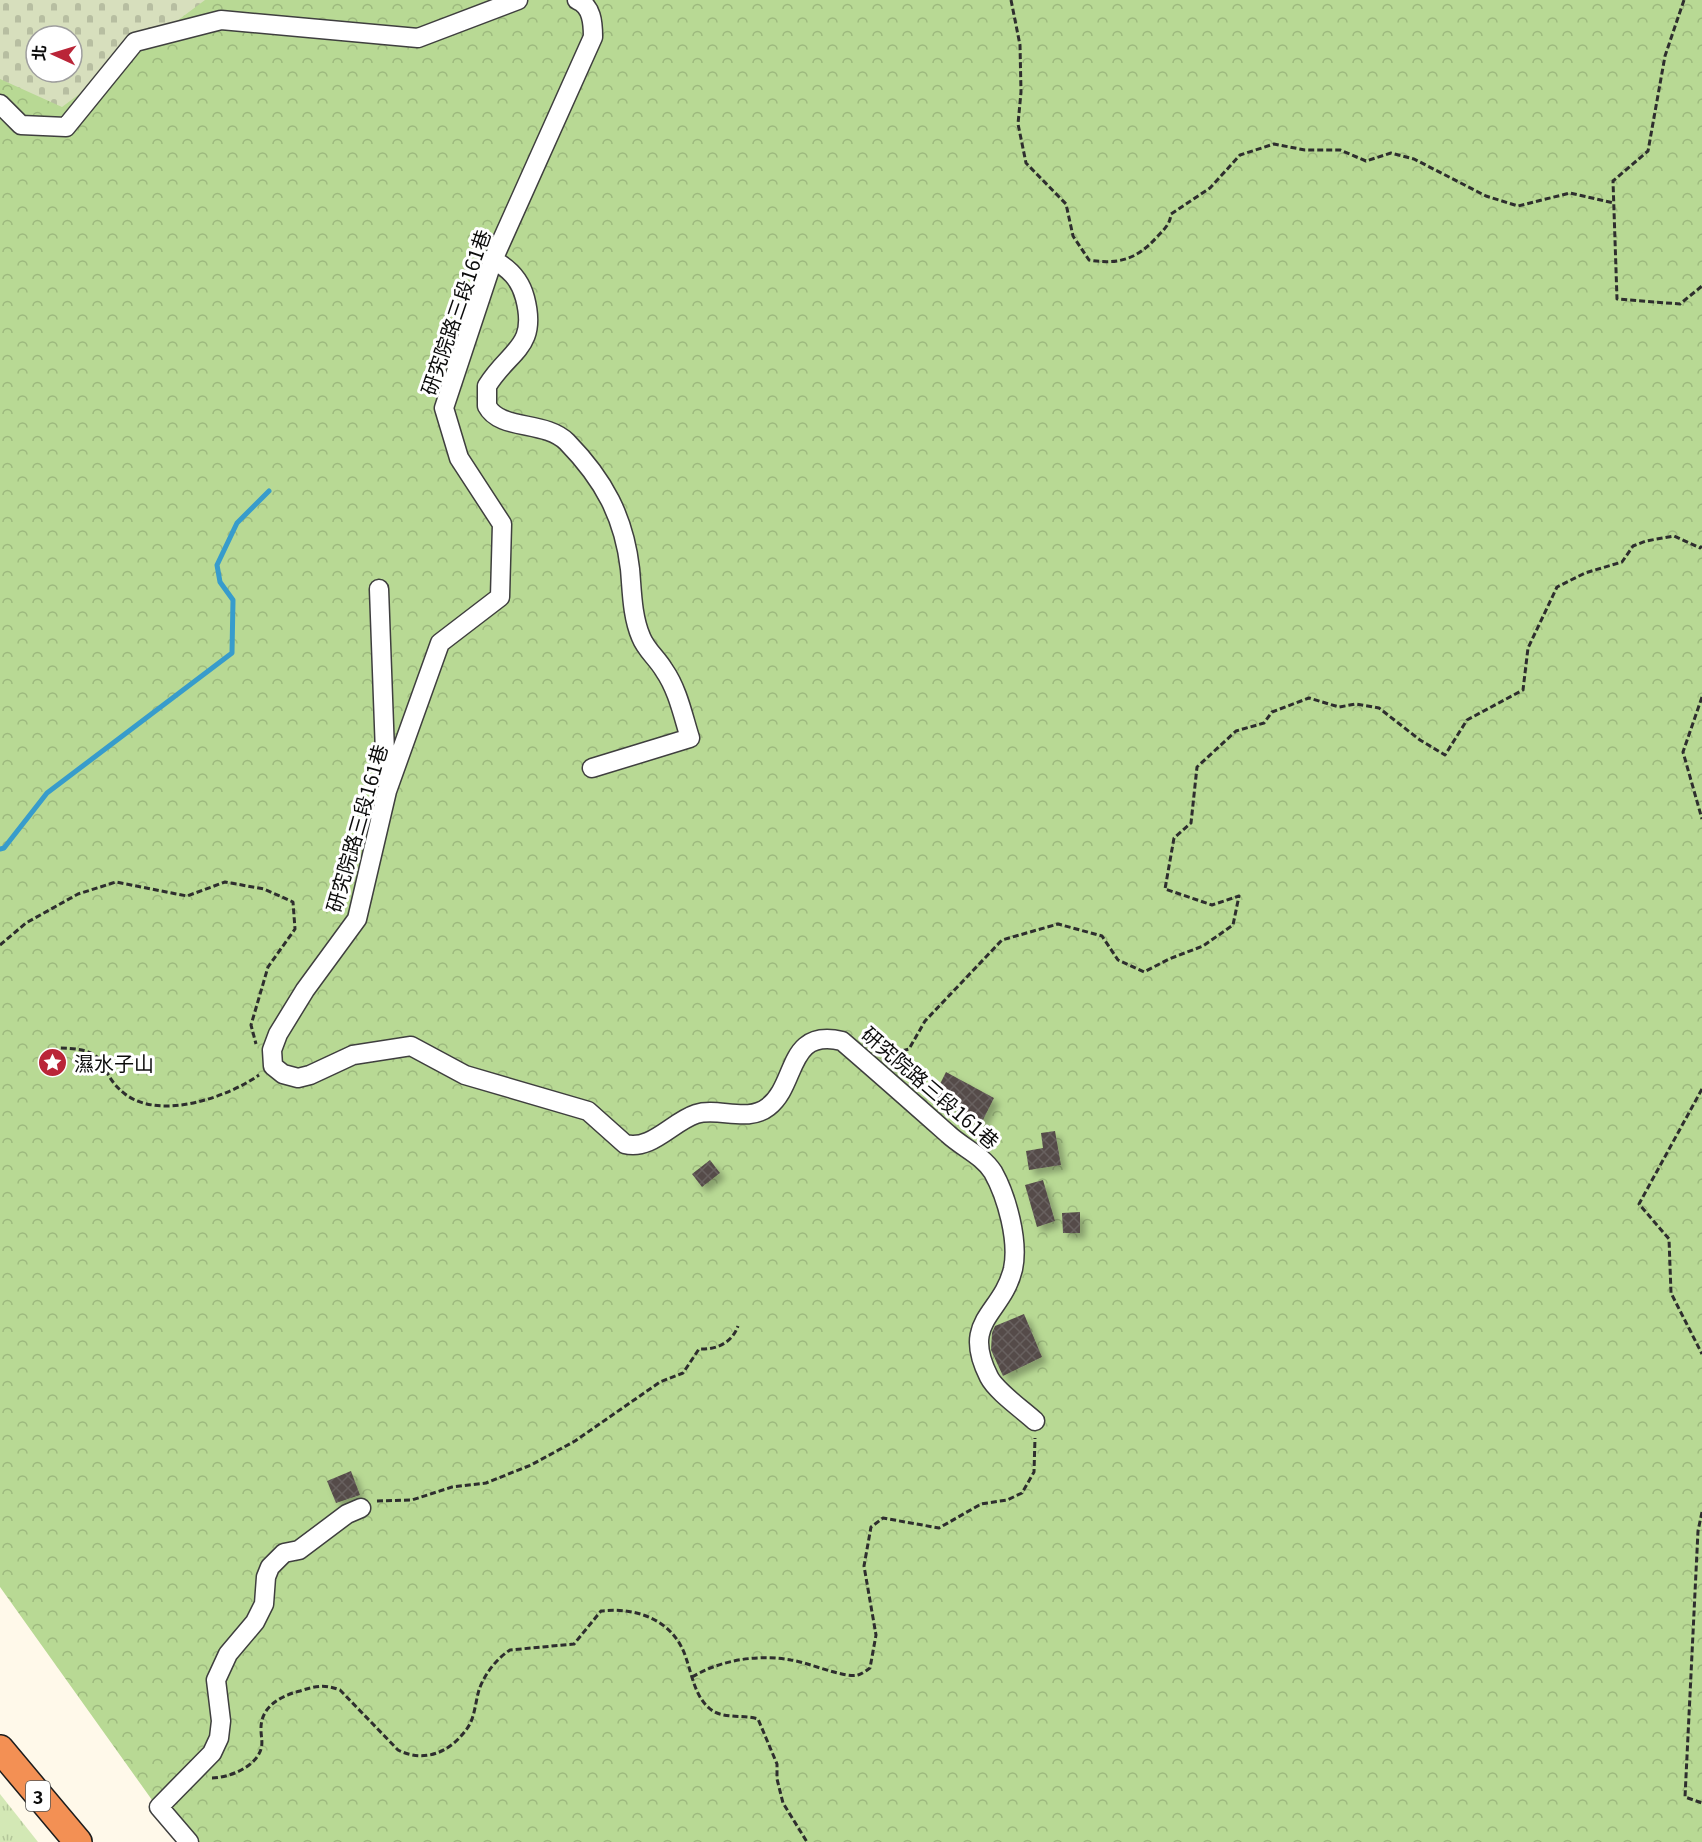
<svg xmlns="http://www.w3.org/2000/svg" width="1702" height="1842" font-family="Georgia,'Noto Sans TC',serif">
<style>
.grass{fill:url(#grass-tufts)}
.forest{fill:url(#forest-crowns);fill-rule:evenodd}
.cemetery{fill:url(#cemetery-stones);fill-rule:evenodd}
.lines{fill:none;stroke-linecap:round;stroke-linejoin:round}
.stream{stroke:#379ccc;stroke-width:5}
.building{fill:url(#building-cross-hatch);filter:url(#shadow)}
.minor-casing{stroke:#3f3f3f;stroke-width:21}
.highway-casing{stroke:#1d1d1d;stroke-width:30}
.path{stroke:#2e2e2e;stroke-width:3;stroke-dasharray:6 3;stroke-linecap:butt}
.minor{stroke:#fff;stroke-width:18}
.highway{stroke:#f39054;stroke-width:27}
.labels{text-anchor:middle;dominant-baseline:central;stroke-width:6;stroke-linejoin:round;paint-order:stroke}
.shield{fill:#fff;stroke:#555;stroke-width:1.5}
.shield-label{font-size:18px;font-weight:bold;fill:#0c0c0c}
.street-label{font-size:20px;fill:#0c0c0c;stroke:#fff}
.poi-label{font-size:20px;fill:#0c0c0c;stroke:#fff;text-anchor:start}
</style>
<defs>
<pattern id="grass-tufts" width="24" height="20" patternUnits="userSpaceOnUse" patternTransform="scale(1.5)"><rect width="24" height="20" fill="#d3e8b5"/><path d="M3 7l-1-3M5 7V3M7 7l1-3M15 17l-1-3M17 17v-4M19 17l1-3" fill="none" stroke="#b4c69a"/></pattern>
<pattern id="forest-crowns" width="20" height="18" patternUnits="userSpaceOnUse" patternTransform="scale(1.5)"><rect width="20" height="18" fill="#b8d994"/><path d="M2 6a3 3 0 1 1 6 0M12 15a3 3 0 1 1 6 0" fill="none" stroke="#9db97e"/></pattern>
<pattern id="cemetery-stones" width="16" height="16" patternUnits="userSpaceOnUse" patternTransform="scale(1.5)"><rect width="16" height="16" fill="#d7dfbd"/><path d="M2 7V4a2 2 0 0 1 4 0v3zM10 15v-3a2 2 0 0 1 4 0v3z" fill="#b7bea1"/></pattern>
<pattern id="building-cross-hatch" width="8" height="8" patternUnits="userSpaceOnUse" patternTransform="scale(1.5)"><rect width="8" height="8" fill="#544c48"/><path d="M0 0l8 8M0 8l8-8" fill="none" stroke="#68615e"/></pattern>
<filter id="shadow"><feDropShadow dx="5.5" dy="5.5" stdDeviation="3" flood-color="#0004"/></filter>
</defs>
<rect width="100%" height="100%" fill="#fff9ea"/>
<path class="grass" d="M 0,1794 L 38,1842 L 0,1842 Z"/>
<path class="forest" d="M 0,0 L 1702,0 L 1702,1842 L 182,1842 L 0,1587 ZM 36,36 L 72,36 L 72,72 L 36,72 Z"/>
<path class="cemetery" d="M 0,0 L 205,0 L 62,107 L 0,79 ZM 36,36 L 72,36 L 72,72 L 36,72 Z"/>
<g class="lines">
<path class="stream" d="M 0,849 L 4,848 L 47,793 L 232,653 L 233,600 L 220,582 L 217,565 L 237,523 L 269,491"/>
</g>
<path class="building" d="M 946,1072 L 994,1098 L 981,1124 L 933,1098 Z
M 1055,1131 L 1061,1165 L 1029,1170 L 1026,1151 L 1043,1148 L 1041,1133 Z
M 710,1160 L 720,1173 L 702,1187 L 692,1174 Z
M 1043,1180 L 1055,1221 L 1037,1227 L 1025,1185 Z
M 1080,1212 L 1080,1233 L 1063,1233 L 1062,1213 Z
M 1024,1314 L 1042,1357 L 1003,1376 L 991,1350 L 992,1333 L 995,1326 Z
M 351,1471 L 360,1495 L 336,1503 L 327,1481 Z"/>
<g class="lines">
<defs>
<path id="minor" d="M 577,0 C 592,6 593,23 593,37 L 493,260 L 444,408 L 459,458 L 502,524 L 500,597 L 440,643 L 387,791 L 357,919 L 305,990 L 278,1034 L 272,1050 L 273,1066 L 283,1074 L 298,1078 L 310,1075 L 353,1055 L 411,1046 L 465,1075 L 588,1111 L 625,1144 C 651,1151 672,1122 696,1114 C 718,1107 748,1123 768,1107 C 798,1084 786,1028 842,1041 C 878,1072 913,1103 948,1134 C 963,1148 982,1155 993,1172 C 1007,1197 1019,1241 1013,1269 C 1002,1315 960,1320 989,1377 C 996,1391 1023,1410 1035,1421
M 0,104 L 21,125 L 66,127 L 135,42 L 221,20 L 418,38 L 518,0
M 493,260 C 509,268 520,279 525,298 C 538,348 509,350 487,386 L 487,406 C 500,431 545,420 567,442 C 604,480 624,517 630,569 C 632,591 632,616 641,637 C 646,650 657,658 664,670 C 678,690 683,716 690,738 L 592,768
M 379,589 L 386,780
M 189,1842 L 159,1807 L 212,1753 L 219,1738 L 221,1721 L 216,1680 L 228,1654 L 255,1622 L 264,1604 L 266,1577 L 270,1567 L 284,1553 L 299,1550 L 347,1514 L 361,1508"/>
<path id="highway" d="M 0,1749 L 78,1842"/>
</defs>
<use href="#minor" class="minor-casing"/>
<use href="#highway" class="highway-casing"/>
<path class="path" d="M 1011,0 L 1020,45 L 1021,92 L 1018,124 L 1026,163 L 1066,204 L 1073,236 L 1089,260 C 1119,265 1137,259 1157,237 C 1164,229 1170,225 1171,214 L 1210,188 L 1240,155 L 1274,144 L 1305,150 L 1340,150 L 1366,161 L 1391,153 L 1414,159 L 1486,196 L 1518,206 L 1570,193 L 1614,203
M 1684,0 L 1665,56 L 1648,151 L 1613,181 L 1617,299 L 1680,304 L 1702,286
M 1702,697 L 1683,752 L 1702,819
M 0,945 L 26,923 L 78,894 L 116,882 L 187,896 L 225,882 L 264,889 L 293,902 L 295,929 L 268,967 L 251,1025 L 256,1044
M 885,1055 L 909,1049 L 925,1021 L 1002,940 L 1058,924 L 1102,936 L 1118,960 L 1144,972 L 1169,959 L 1203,946 L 1233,925 L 1239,896 L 1212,905 L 1165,889 L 1174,838 L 1191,823 L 1197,767 L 1236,731 L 1264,723 L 1272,712 L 1309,698 L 1339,707 L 1356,704 L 1379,708 L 1420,740 L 1445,755 L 1467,720 L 1523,690 L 1528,648 L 1557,587 L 1585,573 L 1622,562 L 1633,546 L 1646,541 L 1674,536 L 1700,548 L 1702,546
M 56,1064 L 59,1048 C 116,1049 93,1069 125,1094 C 160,1121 228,1097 259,1075
M 1702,1089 L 1639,1204 L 1669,1239 L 1671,1293 L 1702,1354
M 377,1501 L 412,1500 L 452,1487 L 486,1483 L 531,1465 L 575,1441 L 660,1382 L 683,1373 L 699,1349 C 716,1350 732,1343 738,1326
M 1702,1512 L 1698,1531 L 1685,1797 L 1702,1803
M 692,1677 C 721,1660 757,1654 791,1660 C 807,1662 846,1679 858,1675 C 862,1674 867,1670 870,1668 L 876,1635 L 864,1566 L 871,1527 L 883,1518 L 939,1528 L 981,1504 L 1007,1500 L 1022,1493 L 1034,1472 L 1035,1438
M 212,1778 C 228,1778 256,1767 261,1749 C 263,1742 261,1737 261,1730 C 260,1707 280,1696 300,1691 C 315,1686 325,1684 340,1690 L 398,1750 C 424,1763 449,1753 466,1730 C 475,1719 475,1703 479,1690 C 484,1675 496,1659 510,1650 L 574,1644 L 601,1611 C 637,1607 674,1620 686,1658 C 692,1675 695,1696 709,1708 C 722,1720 743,1714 758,1719 L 777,1764 L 777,1779 L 783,1803 L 807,1842"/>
<use href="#minor" class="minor"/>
<use href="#highway" class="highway"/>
</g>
<defs>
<symbol id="sight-disc" viewBox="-11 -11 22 22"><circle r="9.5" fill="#ba2538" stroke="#fff"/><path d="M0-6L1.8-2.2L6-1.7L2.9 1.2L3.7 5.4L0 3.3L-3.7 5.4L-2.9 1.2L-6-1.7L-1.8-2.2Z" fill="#fff"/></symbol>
</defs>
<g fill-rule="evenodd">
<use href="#sight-disc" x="36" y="1046" width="33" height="33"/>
</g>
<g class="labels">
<rect class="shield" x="26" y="1781" width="24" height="30" rx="4.5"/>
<g class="shield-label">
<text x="38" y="1796">3</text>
</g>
<g class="street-label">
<text transform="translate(455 312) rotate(-71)">研究院路三段161巷</text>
<text transform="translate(356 828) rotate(-74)">研究院路三段161巷</text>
<text transform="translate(931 1087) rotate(41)">研究院路三段161巷</text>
</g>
<g class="poi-label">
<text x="74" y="1062">濕水子山</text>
</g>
</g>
<g transform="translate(54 54) rotate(274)"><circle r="28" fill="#ffffff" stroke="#9e9e9e" stroke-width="1.5"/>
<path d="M0-4.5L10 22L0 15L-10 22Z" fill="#ba2538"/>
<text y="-9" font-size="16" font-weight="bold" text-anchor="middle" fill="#0c0c0c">北</text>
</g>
</svg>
